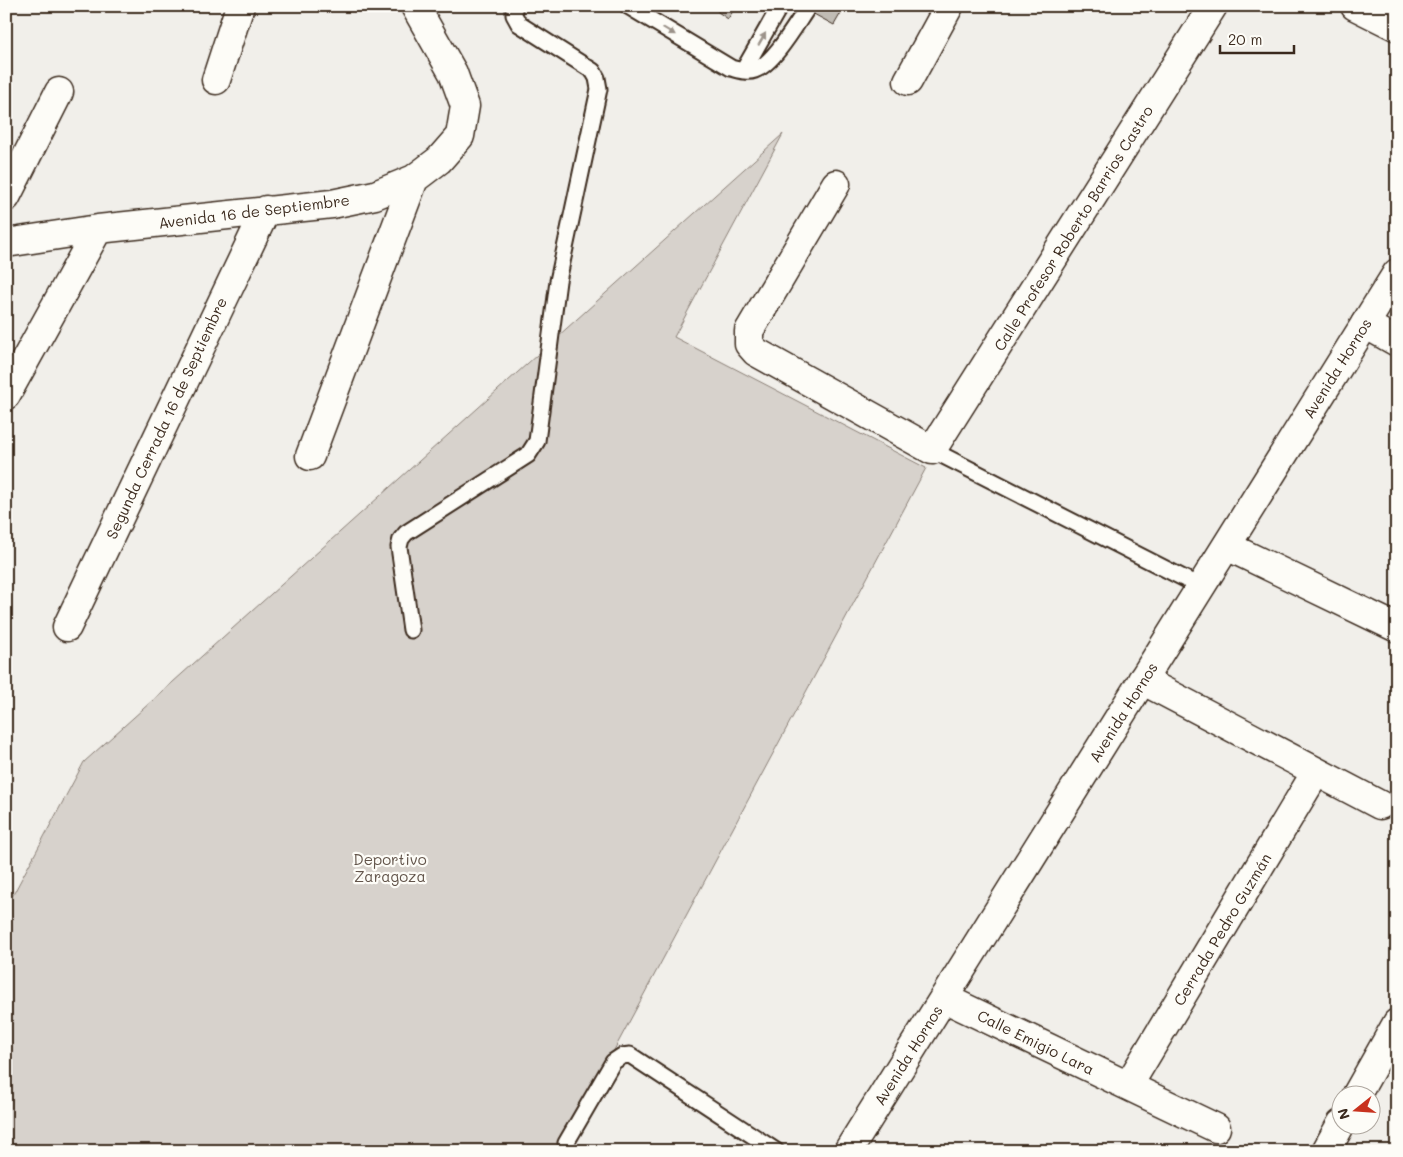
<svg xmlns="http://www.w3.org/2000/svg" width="1403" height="1157" font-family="Mali,sans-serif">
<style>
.green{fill:#d7d2cc;stroke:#897e75}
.building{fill:#c1bcb4;stroke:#3b2a1e}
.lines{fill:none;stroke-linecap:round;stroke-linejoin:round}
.lane-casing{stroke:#3b2a1e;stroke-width:19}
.street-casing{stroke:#3b2a1e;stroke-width:31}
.secondary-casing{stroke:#3b2a1e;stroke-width:31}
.lane{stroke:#fdfcf7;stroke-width:15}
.street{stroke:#fdfcf7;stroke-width:28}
.secondary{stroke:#fdfcf7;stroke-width:28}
.oneway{fill:#9c938a}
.labels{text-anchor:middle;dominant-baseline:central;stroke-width:4.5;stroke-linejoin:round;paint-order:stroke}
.street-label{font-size:15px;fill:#3b2a1e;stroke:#fdfcf7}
.park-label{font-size:15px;fill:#62544a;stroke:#fdfcf7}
</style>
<rect width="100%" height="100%" fill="#f1efea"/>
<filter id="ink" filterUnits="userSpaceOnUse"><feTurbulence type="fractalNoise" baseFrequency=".02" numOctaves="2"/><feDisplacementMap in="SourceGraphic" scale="10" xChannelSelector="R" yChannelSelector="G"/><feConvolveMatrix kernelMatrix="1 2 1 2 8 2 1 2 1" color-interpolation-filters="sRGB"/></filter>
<g filter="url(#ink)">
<path class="green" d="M 783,134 L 674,337 L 926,468 L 560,1151 L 6,1151 L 6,908 L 84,762 Z"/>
<path class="building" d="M 713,6 L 736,6 L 728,19 L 718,12 L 716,7 Z
M 799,6 L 845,6 L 834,25 Z"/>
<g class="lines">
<defs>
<path id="lane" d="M 628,6 L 731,68 C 739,70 747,73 755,70 C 773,64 795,26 806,10
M 743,71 L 780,6
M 932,450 L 1201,587
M 411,630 L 399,547 L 401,539 L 406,533 L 528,455 L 537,441 L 558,281 L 599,89 L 597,78 L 593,71 L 519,24 L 514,15 L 514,6
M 566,1143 L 613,1062 L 622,1056 L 630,1055 L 776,1151"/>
<path id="street" d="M 216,80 L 240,6
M 908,81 L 949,6
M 836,184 L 749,331 L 749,344 L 756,352 L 932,450 L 1213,6
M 6,197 L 59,92
M 6,243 L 98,229 L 332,204 L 375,195 L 414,179 L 439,160 L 460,136 L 465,106 L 453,73 L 415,6
M 1365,324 L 1397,342
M 6,395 L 98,229
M 310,456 L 414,179
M 1227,546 L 1397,628
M 67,627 L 266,210
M 1142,680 L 1380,805
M 944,998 L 1216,1128
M 1128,1086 L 1316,772
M 1357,1094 L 1397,1023
M 1326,1151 L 1341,1124"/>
<path id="secondary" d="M 1355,6 L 1397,27
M 848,1151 L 1397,273"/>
</defs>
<use href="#lane" class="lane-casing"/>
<use href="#street" class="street-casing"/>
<use href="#secondary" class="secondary-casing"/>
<use href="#lane" class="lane"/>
<use href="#street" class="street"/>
<use href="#secondary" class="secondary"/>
</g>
<defs><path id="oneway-solid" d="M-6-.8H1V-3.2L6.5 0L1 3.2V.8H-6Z" transform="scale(1.25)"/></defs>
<g class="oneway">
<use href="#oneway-solid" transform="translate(669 31) rotate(31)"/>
<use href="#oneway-solid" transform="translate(762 39) rotate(-60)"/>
</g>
</g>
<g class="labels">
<g class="street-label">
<text transform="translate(254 211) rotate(-7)">Avenida 16 de Septiembre</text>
<text transform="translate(1073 228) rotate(-58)">Calle Profesor Roberto Barrios Castro</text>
<text transform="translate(1337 368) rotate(-58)">Avenida Hornos</text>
<text transform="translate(166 418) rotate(-65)">Segunda Cerrada 16 de Septiembre</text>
<text transform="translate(1123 712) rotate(-58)">Avenida Hornos</text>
<text transform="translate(1222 929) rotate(-59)">Cerrada Pedro Guzmán</text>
<text transform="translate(1036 1042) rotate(26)">Calle Emigio Lara</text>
<text transform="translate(908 1055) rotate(-58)">Avenida Hornos</text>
</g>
<g class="park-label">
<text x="390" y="859">Deportivo<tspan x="390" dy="17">Zaragoza</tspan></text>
</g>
</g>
<rect width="1403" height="1157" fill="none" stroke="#fdfcf7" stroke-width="25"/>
<rect x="12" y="12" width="1378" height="1132" fill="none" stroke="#3b2a1e" stroke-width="2" filter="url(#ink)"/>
<g transform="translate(1356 1110) rotate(253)"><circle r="24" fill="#fdfcf7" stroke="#afa8a0"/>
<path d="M0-4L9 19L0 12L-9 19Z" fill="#c8321e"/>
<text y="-8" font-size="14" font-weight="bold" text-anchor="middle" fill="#3b2a1e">N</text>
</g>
<path d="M1220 45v8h74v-8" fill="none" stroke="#3b2a1e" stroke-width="2.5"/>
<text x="1228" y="45" font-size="15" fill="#3b2a1e" stroke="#fdfcf7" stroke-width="4" paint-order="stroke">20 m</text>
</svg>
